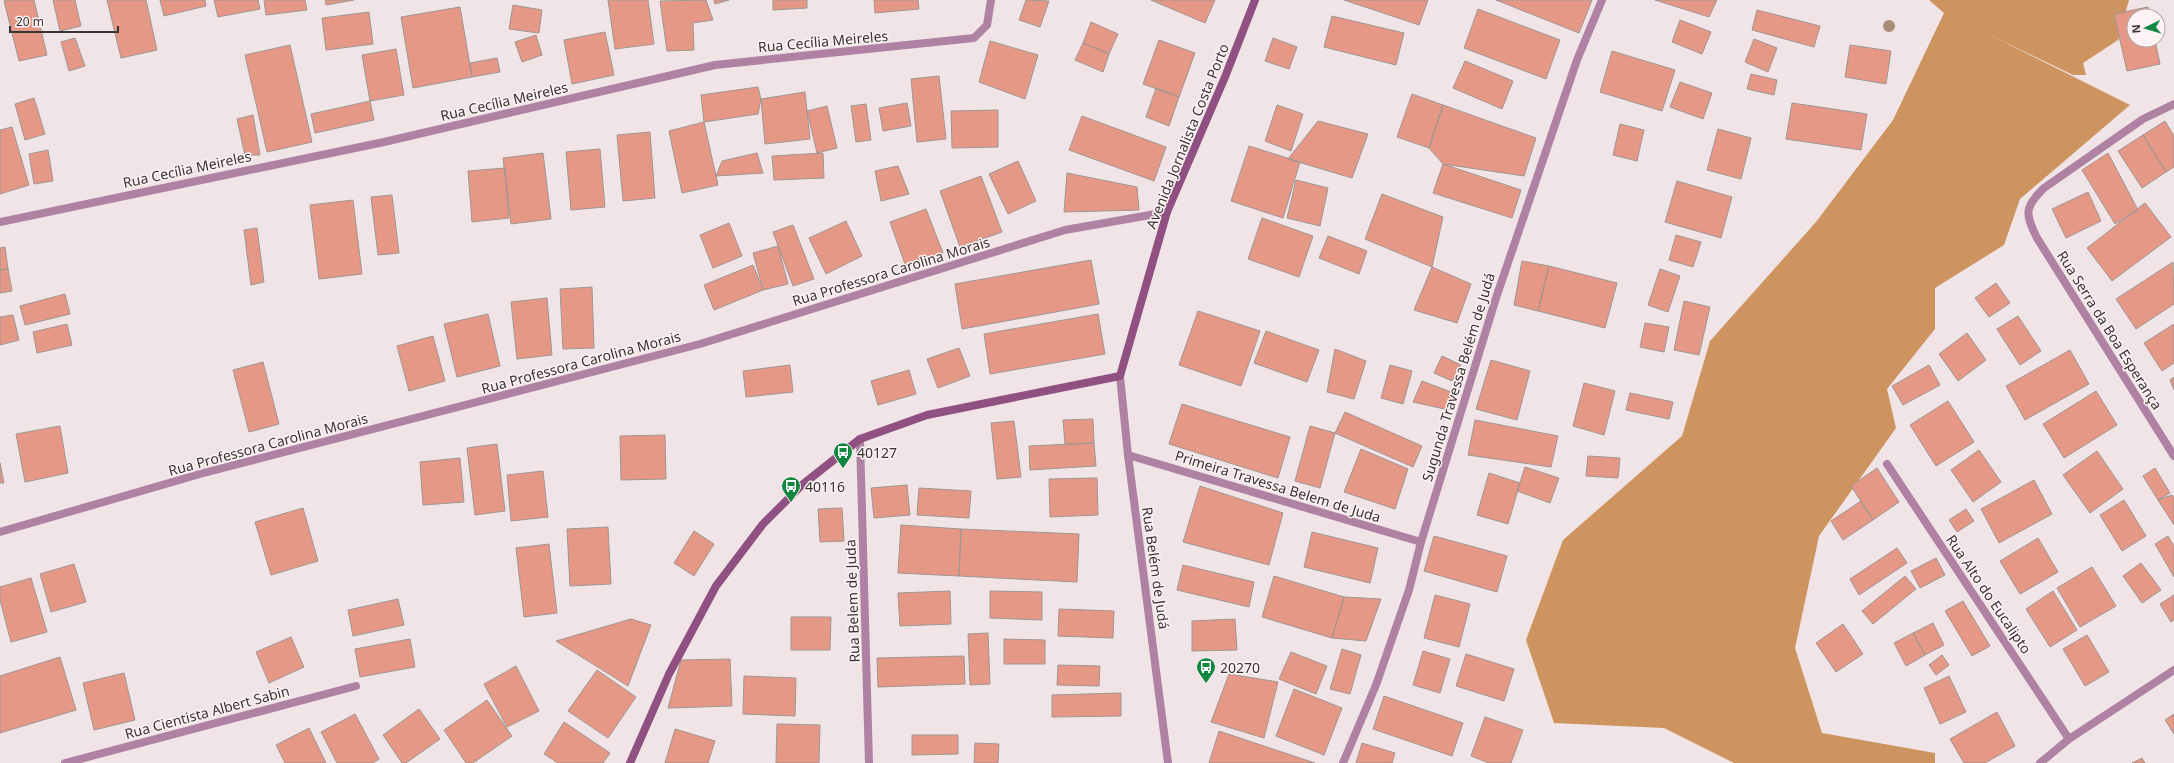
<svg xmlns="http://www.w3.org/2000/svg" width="2174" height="763" font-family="'Noto Sans',sans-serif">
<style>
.forest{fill:#cd9460}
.building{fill:#e69886;stroke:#a09593}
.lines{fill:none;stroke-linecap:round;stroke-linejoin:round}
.minor{stroke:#af82a3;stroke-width:8}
.tertiary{stroke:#af82a3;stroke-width:8}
.secondary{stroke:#905081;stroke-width:8}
.tree{fill:#a88d78}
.labels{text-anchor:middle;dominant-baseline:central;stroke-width:3;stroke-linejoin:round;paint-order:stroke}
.street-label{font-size:14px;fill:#383434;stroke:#fdf2f4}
.poi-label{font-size:14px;fill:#383434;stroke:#fdf2f4;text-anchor:start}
</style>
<rect width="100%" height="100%" fill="#f0e4e6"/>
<path class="forest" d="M 1929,0 L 2129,0 L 2118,40 L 2083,63 L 2086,75 L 2073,75 L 1988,34 L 2130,105 L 2020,199 L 2004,245 L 1935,288 L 1935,329 L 1887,389 L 1896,428 L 1819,536 L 1795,648 L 1822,733 L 1935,753 L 1935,763 L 1734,763 L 1664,728 L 1554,723 L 1526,640 L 1563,540 L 1682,436 L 1710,341 L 1816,222 L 1893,120 L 1944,13 Z"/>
<path class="building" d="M 8,0 L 34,0 L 47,55 L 19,61 L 4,1 Z
M 53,0 L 75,0 L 81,26 L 60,31 Z
M 107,0 L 146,0 L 157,50 L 121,58 Z
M 160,0 L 205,0 L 206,6 L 164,16 Z
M 214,0 L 258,0 L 260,9 L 218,17 Z
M 264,0 L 305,0 L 307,10 L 266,15 Z
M 325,0 L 354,0 L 326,5 Z
M 608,0 L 648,0 L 654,44 L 615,49 Z
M 706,0 L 713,20 L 693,23 L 694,50 L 667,51 L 660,1 Z
M 714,0 L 729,0 L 715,4 Z
M 773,0 L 807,0 L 807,8 L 773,10 Z
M 874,0 L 918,0 L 919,9 L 875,13 Z
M 1026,0 L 1049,1 L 1040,27 L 1019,20 Z
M 1151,0 L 1215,0 L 1205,23 Z
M 1344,0 L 1428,0 L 1419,25 Z
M 1496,0 L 1592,0 L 1579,33 Z
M 1655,0 L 1717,0 L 1709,17 Z
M 513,5 L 542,10 L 539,33 L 509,29 Z
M 460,7 L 472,77 L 413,88 L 401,17 Z
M 2148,7 L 2150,16 L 2134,16 L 2134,40 L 2155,40 L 2160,64 L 2127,71 L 2114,14 Z
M 1478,9 L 1560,40 L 1546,79 L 1464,48 Z
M 1757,10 L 1820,26 L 1814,47 L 1752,30 Z
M 369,12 L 373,44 L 326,50 L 322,18 Z
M 1332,16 L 1404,33 L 1396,65 L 1324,47 Z
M 1680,20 L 1711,32 L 1702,54 L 1672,42 Z
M 1091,22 L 1118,34 L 1109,54 L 1083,43 Z
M 605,32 L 614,75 L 572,84 L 564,40 Z
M 536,35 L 542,55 L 522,62 L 515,42 Z
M 75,38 L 85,66 L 69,71 L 61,42 Z
M 1273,38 L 1297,47 L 1289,69 L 1265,61 Z
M 1754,39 L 1777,48 L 1768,72 L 1745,62 Z
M 1159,40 L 1195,53 L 1179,97 L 1143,84 Z
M 990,41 L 1038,55 L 1025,99 L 979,82 Z
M 1083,43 L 1109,54 L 1103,72 L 1075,60 Z
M 290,45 L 312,142 L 267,152 L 245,55 Z
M 1850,45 L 1891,51 L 1886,84 L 1845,77 Z
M 396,49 L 404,95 L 370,101 L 362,55 Z
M 1612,51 L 1675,70 L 1662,111 L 1600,92 Z
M 497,58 L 500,72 L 472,77 L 470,63 Z
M 1465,61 L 1513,81 L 1502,109 L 1453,88 Z
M 1751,74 L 1777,80 L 1774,95 L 1747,89 Z
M 939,76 L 946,139 L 917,142 L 911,79 Z
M 1680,82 L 1712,93 L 1703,119 L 1670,107 Z
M 758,87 L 761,99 L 758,114 L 704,122 L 701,95 Z
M 1156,88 L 1179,97 L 1169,126 L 1146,117 Z
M 805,92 L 810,139 L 765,144 L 761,99 Z
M 1412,94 L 1443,105 L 1429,148 L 1397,137 Z
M 34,98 L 45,134 L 25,140 L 15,104 Z
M 370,101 L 374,120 L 315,133 L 311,114 Z
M 907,103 L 911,126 L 883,131 L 879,108 Z
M 1792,103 L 1867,114 L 1861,150 L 1786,139 Z
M 866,104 L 871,140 L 856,142 L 851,106 Z
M 1277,105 L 1303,114 L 1291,151 L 1265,141 Z
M 1443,105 L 1536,138 L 1524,176 L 1443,164 L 1429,148 Z
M 827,106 L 837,148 L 817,153 L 807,111 Z
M 998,110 L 998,147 L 952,148 L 951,111 Z
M 253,115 L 260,155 L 245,155 L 237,119 Z
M 1082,116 L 1166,147 L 1154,181 L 1069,150 Z
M 1318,121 L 1368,134 L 1352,178 L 1288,159 Z
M 2165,121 L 2174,136 L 2174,167 L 2166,172 L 2143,135 Z
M 704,122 L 718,185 L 682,193 L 669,131 Z
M 1620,124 L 1644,130 L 1637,161 L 1613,155 Z
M 12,127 L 29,185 L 0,194 L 0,130 Z
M 1718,129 L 1751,138 L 1741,179 L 1707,170 Z
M 650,132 L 655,198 L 623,201 L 617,135 Z
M 2143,135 L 2166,172 L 2142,188 L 2118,151 Z
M 1249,146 L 1300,162 L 1283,218 L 1231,201 Z
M 600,149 L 605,207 L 571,210 L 566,152 Z
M 48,150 L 53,181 L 34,184 L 29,154 Z
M 543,153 L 551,219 L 511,224 L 503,158 Z
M 757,153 L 763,173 L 716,176 L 722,161 Z
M 823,153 L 824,178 L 774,180 L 772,156 Z
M 2108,153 L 2138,210 L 2115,224 L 2082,170 Z
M 1018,161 L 1036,201 L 1008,214 L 989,174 Z
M 1443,164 L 1521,190 L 1512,218 L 1433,193 Z
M 898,166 L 909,194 L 881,201 L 875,171 Z
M 505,168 L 509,218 L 472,222 L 468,171 Z
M 1067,173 L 1137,187 L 1139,210 L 1064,212 Z
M 981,176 L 1002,232 L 960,247 L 940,191 Z
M 1296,180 L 1328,188 L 1320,226 L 1287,218 Z
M 1677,181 L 1732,197 L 1721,238 L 1665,222 Z
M 2088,192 L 2101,221 L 2066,238 L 2052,209 Z
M 1382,194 L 1443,217 L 1432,267 L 1365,239 Z
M 392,195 L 399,253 L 378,255 L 371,197 Z
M 353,200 L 362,274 L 319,279 L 310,205 Z
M 2145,203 L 2171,237 L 2112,281 L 2087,248 Z
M 926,209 L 943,253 L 906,267 L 890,222 Z
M 1262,218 L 1313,236 L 1299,277 L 1248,259 Z
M 846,221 L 862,256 L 826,274 L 809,238 Z
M 729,223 L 742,256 L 713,268 L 700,235 Z
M 793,225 L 814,279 L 793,286 L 773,232 Z
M 257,228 L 264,282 L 251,285 L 244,230 Z
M 1676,235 L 1701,242 L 1693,267 L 1669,260 Z
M 1328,236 L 1367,251 L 1359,274 L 1319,258 Z
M 778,246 L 788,284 L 763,290 L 753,253 Z
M 5,247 L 8,269 L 0,270 L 0,248 Z
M 1091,260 L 1099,304 L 962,329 L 955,284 Z
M 1522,261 L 1549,266 L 1538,311 L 1514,305 Z
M 2173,262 L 2174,304 L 2136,329 L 2116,299 Z
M 753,265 L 763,290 L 714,310 L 704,285 Z
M 1549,266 L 1617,283 L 1605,328 L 1538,311 Z
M 1432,267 L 1471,284 L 1457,323 L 1414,310 Z
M 8,269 L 12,291 L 0,293 L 0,270 Z
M 1660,269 L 1680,276 L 1668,312 L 1648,305 Z
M 1996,283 L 2010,303 L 1989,317 L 1975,298 Z
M 592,287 L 594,348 L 563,349 L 560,289 Z
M 65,294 L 70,314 L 25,325 L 20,306 Z
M 547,298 L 552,355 L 517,359 L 511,302 Z
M 1684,301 L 1710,307 L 1699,355 L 1674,350 Z
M 1198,311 L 1260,331 L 1241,386 L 1179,365 Z
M 488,314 L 500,366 L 457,377 L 444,324 Z
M 1098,314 L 1105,354 L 990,374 L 984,334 Z
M 13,315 L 19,340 L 0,345 L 0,317 Z
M 2018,316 L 2041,351 L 2020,365 L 1997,329 Z
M 1645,323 L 1669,327 L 1664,352 L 1640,347 Z
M 67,324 L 72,345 L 37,353 L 33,332 Z
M 2174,324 L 2174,363 L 2162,371 L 2144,343 Z
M 1266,331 L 1319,350 L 1307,382 L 1254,363 Z
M 1967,333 L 1986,360 L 1958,381 L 1939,354 Z
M 433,336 L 445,381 L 409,391 L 397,346 Z
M 959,348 L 970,376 L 938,388 L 927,359 Z
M 1335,349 L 1366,361 L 1354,399 L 1327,392 Z
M 2070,350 L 2089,384 L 2025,420 L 2006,386 Z
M 1442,356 L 1461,365 L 1452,381 L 1434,373 Z
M 1491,360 L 1530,371 L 1517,420 L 1476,409 Z
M 263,362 L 279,424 L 249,432 L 233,370 Z
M 790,365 L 793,392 L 746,397 L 743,371 Z
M 1390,365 L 1412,371 L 1403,404 L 1381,398 Z
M 1929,365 L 1940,385 L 1903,405 L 1892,386 Z
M 909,370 L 916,394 L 878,405 L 871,381 Z
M 2174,377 L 2174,390 L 2170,380 Z
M 1422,381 L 1454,393 L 1449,410 L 1413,402 Z
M 1584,383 L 1615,391 L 1604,435 L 1573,426 Z
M 2096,391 L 2117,425 L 2064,458 L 2043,424 Z
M 1630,393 L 1673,402 L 1669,419 L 1626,410 Z
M 1948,401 L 1974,442 L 1936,466 L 1910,425 Z
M 1182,404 L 1290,437 L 1278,478 L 1169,444 Z
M 1345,412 L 1422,446 L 1413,467 L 1335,433 Z
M 1093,419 L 1094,443 L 1065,444 L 1063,420 Z
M 1475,420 L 1558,436 L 1551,467 L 1468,455 Z
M 1014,421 L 1021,477 L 997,479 L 991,423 Z
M 60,426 L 68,473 L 25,482 L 16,434 Z
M 1310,426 L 1335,433 L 1320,488 L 1295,481 Z
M 665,435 L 666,479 L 621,480 L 620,436 Z
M 1094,443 L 1096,466 L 1030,470 L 1029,446 Z
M 497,444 L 505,511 L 475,515 L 467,448 Z
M 1361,449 L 1408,469 L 1395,509 L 1344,492 Z
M 1979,450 L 2001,482 L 1973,502 L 1951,470 Z
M 2097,451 L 2123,489 L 2090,513 L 2063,475 Z
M 1588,456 L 1620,458 L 1618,478 L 1586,476 Z
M 460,458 L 464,502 L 423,505 L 420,462 Z
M 0,463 L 4,483 L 0,483 Z
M 1525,467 L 1559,478 L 1550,503 L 1517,491 Z
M 1877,468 L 1899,502 L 1873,520 L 1851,486 Z
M 2155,468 L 2170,493 L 2158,500 L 2143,476 Z
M 543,471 L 548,517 L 511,521 L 507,475 Z
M 1489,473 L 1520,483 L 1508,524 L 1477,515 Z
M 1097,478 L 1098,515 L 1050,517 L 1049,479 Z
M 2034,480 L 2052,514 L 1999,543 L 1981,509 Z
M 907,485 L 910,515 L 874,518 L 871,488 Z
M 1200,486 L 1283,513 L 1269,565 L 1183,542 Z
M 919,488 L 971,491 L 969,518 L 917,515 Z
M 2172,495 L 2174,498 L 2174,525 L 2158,500 Z
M 2124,500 L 2146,536 L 2122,551 L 2100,515 Z
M 1861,501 L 1873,520 L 1843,540 L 1831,521 Z
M 303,508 L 318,561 L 271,575 L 255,522 Z
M 842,508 L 844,541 L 820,542 L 818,509 Z
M 1966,509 L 1974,521 L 1957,532 L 1949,520 Z
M 901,525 L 961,529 L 959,576 L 898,573 Z
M 608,527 L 611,584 L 570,586 L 567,529 Z
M 961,529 L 1079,534 L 1077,582 L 959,576 Z
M 694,531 L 714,544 L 694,576 L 674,563 Z
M 1312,532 L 1378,548 L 1370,583 L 1304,567 Z
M 1434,536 L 1507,556 L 1497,592 L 1424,571 Z
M 2168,536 L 2174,546 L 2174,577 L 2155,544 Z
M 2038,538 L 2058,572 L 2020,594 L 2000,561 Z
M 549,544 L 557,613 L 524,617 L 516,548 Z
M 1897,548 L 1907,563 L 1859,595 L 1850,579 Z
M 1936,558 L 1945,575 L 1920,588 L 1911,571 Z
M 2141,563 L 2161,590 L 2142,603 L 2123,576 Z
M 74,564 L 86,602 L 51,612 L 40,574 Z
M 1183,565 L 1254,582 L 1249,607 L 1177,590 Z
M 2092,567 L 2116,606 L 2080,627 L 2057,588 Z
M 1274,576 L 1344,597 L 1332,638 L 1262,617 Z
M 1905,576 L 1916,589 L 1873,624 L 1862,611 Z
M 31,578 L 47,632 L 11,642 L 0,600 L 0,587 Z
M 950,591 L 951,624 L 900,626 L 898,593 Z
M 990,591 L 1042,592 L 1042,620 L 990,618 Z
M 2053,591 L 2077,630 L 2050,647 L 2026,609 Z
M 1435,595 L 1470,604 L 1459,647 L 1424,638 Z
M 2174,595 L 2174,620 L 2171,622 L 2160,604 Z
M 1344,597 L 1381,599 L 1366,641 L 1332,638 Z
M 398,599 L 404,625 L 353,636 L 348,610 Z
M 1963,601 L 1990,646 L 1972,656 L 1945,611 Z
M 1059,609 L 1114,611 L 1113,638 L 1058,636 Z
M 791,617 L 831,617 L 830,650 L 791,650 Z
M 631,619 L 651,625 L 628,686 L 556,641 Z
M 1235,619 L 1237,650 L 1192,651 L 1192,621 Z
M 1933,623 L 1944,645 L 1925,655 L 1913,633 Z
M 1843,624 L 1863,654 L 1836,672 L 1816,643 Z
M 988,633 L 990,684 L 970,685 L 968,634 Z
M 1913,633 L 1925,655 L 1906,666 L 1894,643 Z
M 2087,635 L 2109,672 L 2085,686 L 2063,649 Z
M 291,637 L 304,667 L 269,683 L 256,652 Z
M 410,639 L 415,667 L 360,677 L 355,649 Z
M 1004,639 L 1045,640 L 1045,664 L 1004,664 Z
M 1342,649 L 1361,655 L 1350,694 L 1330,689 Z
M 1423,651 L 1450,659 L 1440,693 L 1413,685 Z
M 1291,652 L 1327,666 L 1316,694 L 1279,679 Z
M 1466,654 L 1514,669 L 1504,701 L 1456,686 Z
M 1942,655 L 1949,665 L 1936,675 L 1929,665 Z
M 964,656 L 965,684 L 878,687 L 877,658 Z
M 60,657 L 76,710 L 0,733 L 0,676 Z
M 730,659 L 732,706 L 668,708 L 681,660 Z
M 1058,665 L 1100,666 L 1099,686 L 1057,685 Z
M 516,666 L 539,711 L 507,727 L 484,684 Z
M 597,670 L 636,697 L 608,738 L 568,711 Z
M 124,673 L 135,720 L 94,730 L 83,683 Z
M 1229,674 L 1278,682 L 1264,738 L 1211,722 Z
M 744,676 L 796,678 L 795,716 L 743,714 Z
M 1949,676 L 1966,712 L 1940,724 L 1924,688 Z
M 1294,689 L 1342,708 L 1324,755 L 1276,736 Z
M 1121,693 L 1121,716 L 1052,717 L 1052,695 Z
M 1384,696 L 1463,723 L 1452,756 L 1373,729 Z
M 487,700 L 512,736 L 473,763 L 466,763 L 444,730 Z
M 419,709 L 440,739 L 406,763 L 402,763 L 383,735 Z
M 1997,712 L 2015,746 L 1985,763 L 1964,763 L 1950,739 Z
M 355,714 L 379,759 L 373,763 L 337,763 L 321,732 Z
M 2174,714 L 2174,734 L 2165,720 Z
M 1485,717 L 1523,730 L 1511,763 L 1489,763 L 1471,756 Z
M 564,722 L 610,753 L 603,763 L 558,763 L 544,754 Z
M 777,724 L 820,725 L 819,763 L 776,763 Z
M 309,728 L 326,763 L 285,763 L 276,745 Z
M 675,729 L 715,741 L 708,763 L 665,763 Z
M 1219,731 L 1315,763 L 1209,763 Z
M 912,735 L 958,735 L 958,754 L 912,755 Z
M 975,743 L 999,744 L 998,763 L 974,763 Z
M 1362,743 L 1395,753 L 1392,763 L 1356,763 Z
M 2142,758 L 2145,763 L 2132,763 Z"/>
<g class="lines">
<path class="minor" d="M 2174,104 L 2143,119 L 2044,188 C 2024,207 2025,214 2037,238 L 2174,456
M 0,222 L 384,142 L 715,65 L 974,38 L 987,25 L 991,0
M 860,439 L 869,763
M 1128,455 L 1421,542
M 1887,464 L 2069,739
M 0,532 L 200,474 L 700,344 L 1065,230 L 1167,212
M 65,763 L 356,686
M 1343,763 L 1376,685 L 1409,590 L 1421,542 L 1496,298 L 1577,60 L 1602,0
M 2040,763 L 2069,739 L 2174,670"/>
<path class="tertiary" d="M 1120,376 L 1128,455 L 1168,763"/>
<path class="secondary" d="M 630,763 L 669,674 L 716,586 L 763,524 L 802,485 L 860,439 L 927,415 L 1120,376 L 1167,212 L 1225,77 L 1255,0"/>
</g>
<circle class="tree" cx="1889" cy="26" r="6"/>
<defs>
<symbol id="bus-pin" viewBox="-11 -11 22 30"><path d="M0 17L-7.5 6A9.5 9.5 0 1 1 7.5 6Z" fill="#128740" stroke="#fdf2f4"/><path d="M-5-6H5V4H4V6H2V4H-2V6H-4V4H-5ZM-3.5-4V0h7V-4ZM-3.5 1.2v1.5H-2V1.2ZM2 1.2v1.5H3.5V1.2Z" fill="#fff"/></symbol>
</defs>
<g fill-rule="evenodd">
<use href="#bus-pin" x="832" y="441" width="22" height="30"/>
<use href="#bus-pin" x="780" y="475" width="22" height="30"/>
<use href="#bus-pin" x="1195" y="656" width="22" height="30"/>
</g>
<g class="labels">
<g class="street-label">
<text transform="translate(823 41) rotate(-5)">Rua Cecília Meireles</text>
<text transform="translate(504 101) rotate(-13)">Rua Cecília Meireles</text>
<text transform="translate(1187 136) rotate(-68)">Avenida Jornalista Costa Porto</text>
<text transform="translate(187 169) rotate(-12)">Rua Cecília Meireles</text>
<text transform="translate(891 271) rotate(-17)">Rua Professora Carolina Morais</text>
<text transform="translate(2110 330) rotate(58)">Rua Serra da Boa Esperança</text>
<text transform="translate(581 362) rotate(-15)">Rua Professora Carolina Morais</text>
<text transform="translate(1458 377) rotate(-73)">Sugunda Travessa Belém de Judá</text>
<text transform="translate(268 444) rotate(-15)">Rua Professora Carolina Morais</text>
<text transform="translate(1278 486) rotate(17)">Primeira Travessa Belem de Juda</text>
<text transform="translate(1156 568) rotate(82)">Rua Belém de Judá</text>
<text transform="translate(1989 594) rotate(56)">Rua Alto do Eucalipto</text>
<text transform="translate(852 601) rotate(-92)">Rua Belem de Juda</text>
<text transform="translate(207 712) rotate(-15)">Rua Cientista Albert Sabin</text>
</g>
<g class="poi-label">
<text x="857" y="452">40127</text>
<text x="805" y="486">40116</text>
<text x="1220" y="667">20270</text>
</g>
</g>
<g transform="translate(2146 28) rotate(265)"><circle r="19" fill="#fdf2f4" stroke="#aea6a7"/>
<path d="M0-3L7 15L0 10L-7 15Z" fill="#128740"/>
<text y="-6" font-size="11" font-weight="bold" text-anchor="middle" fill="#383434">N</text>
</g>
<path d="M10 26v6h108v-6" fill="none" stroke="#383434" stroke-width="2"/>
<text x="16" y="26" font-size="12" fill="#383434" stroke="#fdf2f4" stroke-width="3" paint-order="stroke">20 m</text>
</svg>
